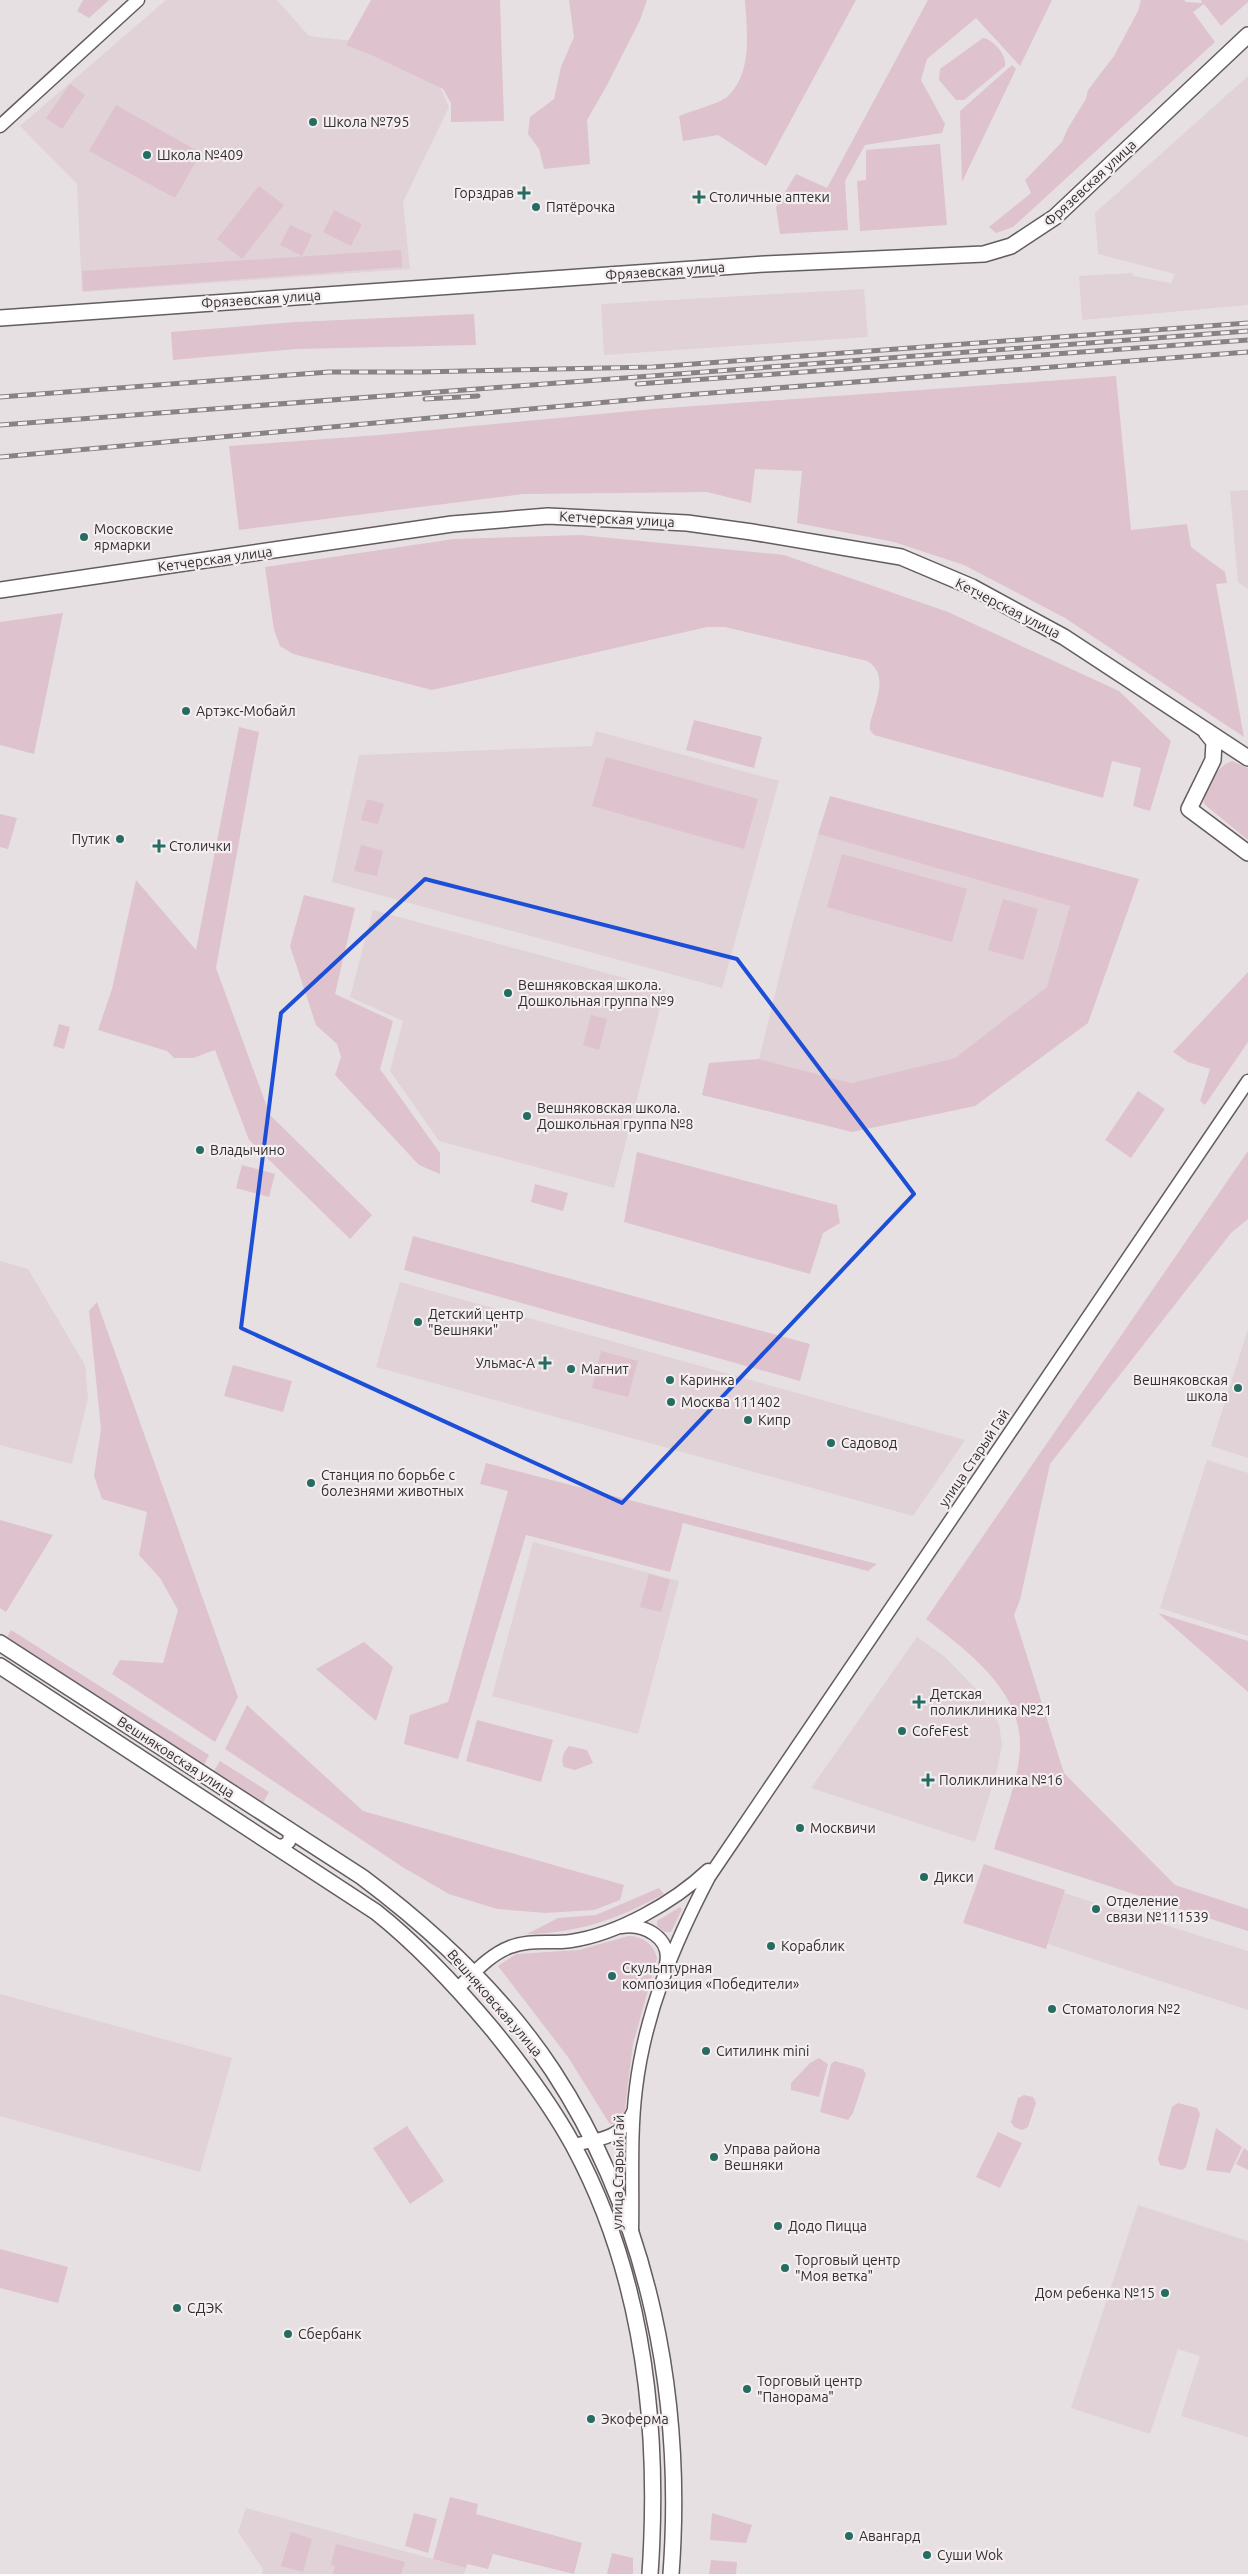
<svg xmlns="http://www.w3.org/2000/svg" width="1248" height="2574" font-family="Ubuntu,sans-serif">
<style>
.built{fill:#e0d2d7}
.green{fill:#dec2cd}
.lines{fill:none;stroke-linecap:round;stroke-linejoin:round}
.minor-casing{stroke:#635d5f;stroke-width:15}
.major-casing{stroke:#635d5f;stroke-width:18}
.minor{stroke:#fff;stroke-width:12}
.major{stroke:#fff;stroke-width:15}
.rail-casing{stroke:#878284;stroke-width:5}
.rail{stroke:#f4eef0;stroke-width:3;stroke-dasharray:9;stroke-linecap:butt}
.marked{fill:none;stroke:#1d4ed8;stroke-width:4;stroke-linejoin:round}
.poi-dot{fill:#276c60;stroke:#f4eef0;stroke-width:2}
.labels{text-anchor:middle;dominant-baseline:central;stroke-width:4.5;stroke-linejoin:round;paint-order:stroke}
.poi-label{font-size:14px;fill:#312e2f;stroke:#f4eef0;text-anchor:start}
.street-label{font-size:14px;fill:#312e2f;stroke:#f4eef0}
</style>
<rect width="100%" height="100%" fill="#e7e0e3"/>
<path class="built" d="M 166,0 L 277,0 L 309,36 L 362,42 L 437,80 L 449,107 L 403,202 L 410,269 L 82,292 L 77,184 L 20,126 Z
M 1248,76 L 1248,305 L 1082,320 L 1079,276 L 1132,273 L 1133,276 L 1171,283 L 1175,274 L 1098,254 L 1095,213 Z
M 864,289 L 868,337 L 604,355 L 601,304 Z
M 1248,490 L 1248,589 L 1238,582 L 1230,491 Z
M 596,731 L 779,781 L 722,988 L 332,882 L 359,755 L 592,746 Z
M 818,834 L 1071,906 L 1048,987 L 955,1058 L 851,1083 L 759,1059 L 792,925 Z
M 373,910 L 665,989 L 614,1188 L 439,1141 L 390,1071 L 403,1021 L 350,997 Z
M 0,1261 L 28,1269 L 85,1365 L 88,1398 L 72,1464 L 0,1445 Z
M 400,1282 L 965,1440 L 913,1516 L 376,1367 Z
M 1248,1329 L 1248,1458 L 1211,1446 Z
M 1207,1460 L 1248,1473 L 1248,1636 L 1160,1608 Z
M 533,1542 L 679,1581 L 638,1734 L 492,1696 Z
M 917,1637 L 944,1656 L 978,1691 L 999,1724 L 1002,1745 L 997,1771 L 975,1842 L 811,1788 Z
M 1064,1893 L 1248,1951 L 1248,2010 L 1048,1944 Z
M 0,1994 L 232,2058 L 200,2172 L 0,2116 Z
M 1138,2205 L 1248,2241 L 1248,2437 L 1181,2416 L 1200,2356 L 1178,2349 L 1150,2434 L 1071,2408 Z
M 246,2508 L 466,2568 L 464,2574 L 262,2574 L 263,2569 L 238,2532 Z"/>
<path class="green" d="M 83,0 L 109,0 L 89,18 L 77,11 Z
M 371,0 L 500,0 L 504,121 L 451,122 L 451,103 L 443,89 L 376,57 L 346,45 Z
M 569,0 L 647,0 L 640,20 L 606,87 L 587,120 L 590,164 L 544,169 L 539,149 L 528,134 L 530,117 L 554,99 L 561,67 L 574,37 Z
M 745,0 L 856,0 L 766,166 L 718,135 L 683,141 L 679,116 C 691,111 718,104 727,97 C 753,73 747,32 745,0 Z
M 928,0 L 1052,0 L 1020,66 L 976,18 L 927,59 L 921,80 L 945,124 L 942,133 L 865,145 L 845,181 L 848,230 L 780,234 L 776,207 L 796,174 L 827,188 Z
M 1141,0 L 1184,0 L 1186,2 L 1202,3 L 1201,0 L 1248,0 L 1248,2 L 1221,26 L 1204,4 L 1193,12 L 1215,42 L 1013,227 L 996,233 L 989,227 L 1031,193 L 1025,180 L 1062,142 L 1068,128 L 1086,99 L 1088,90 L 1114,56 L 1138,11 Z
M 983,38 C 993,39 1007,55 1005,66 L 964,100 L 956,100 L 939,80 L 940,69 Z
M 1012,65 L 1016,69 L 962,182 L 960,111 Z
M 70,84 L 85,95 L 62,129 L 46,118 Z
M 116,105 L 201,153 L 175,198 L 89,151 Z
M 940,144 L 947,225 L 860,231 L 857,181 L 866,180 L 866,150 Z
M 259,186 L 284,205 L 242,259 L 217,239 Z
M 334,210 L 362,224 L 351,246 L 323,232 Z
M 290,225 L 312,235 L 302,256 L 280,245 Z
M 401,250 L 402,267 L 83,291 L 82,271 Z
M 474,314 L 476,345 L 296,349 L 173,360 L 171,332 L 295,322 Z
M 1116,376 L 1131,530 L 1187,524 L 1191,547 L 1225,572 L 1227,583 L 1216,584 L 1244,737 L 1065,618 L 964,565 L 894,542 L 797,523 L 802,471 L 755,469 L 751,503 L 707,492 L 523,494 L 239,530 L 229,446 L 379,435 L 653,409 Z
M 580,535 L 784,555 L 948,612 L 1119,691 L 1171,741 L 1150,811 L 1133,806 L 1141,768 L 1112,761 L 1103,798 L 874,735 L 870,730 L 870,724 C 875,702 890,674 867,661 L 725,627 L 707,627 L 432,690 L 293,654 L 280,646 L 274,630 L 265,567 L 454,539 Z
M 63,613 L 34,754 L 0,745 L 0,622 Z
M 694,720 L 762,737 L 754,768 L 686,750 Z
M 239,727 L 259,732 L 216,968 L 270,1115 L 372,1215 L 350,1239 L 249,1140 L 215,1050 L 193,1058 L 174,1058 L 167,1051 L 98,1030 L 112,989 L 136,880 L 196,950 Z
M 606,757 L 758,799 L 744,849 L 592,806 Z
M 1232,761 L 1248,768 L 1248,840 L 1204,804 C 1203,789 1218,765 1232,761 Z
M 830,796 L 1139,879 L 1088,1023 L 975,1106 L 852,1132 L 702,1095 L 709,1063 L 759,1059 L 851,1083 L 955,1058 L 1047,987 L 1070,906 L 818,834 Z
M 367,799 L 384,804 L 378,824 L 361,820 Z
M 0,814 L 17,818 L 8,849 L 0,847 Z
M 361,845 L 383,851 L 377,876 L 354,871 Z
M 842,854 L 967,889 L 952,942 L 827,907 Z
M 304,895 L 355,908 L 335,994 L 393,1021 L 380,1069 L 440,1153 L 440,1174 L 419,1165 L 335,1075 L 341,1057 L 337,1044 L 316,1025 L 290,946 Z
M 1003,899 L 1038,909 L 1023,960 L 988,950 Z
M 1248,972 L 1248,1042 L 1205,1105 L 1200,1101 L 1210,1069 L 1188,1062 L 1173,1052 Z
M 591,1015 L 607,1019 L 599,1050 L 583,1045 Z
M 59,1024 L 70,1027 L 64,1049 L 53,1046 Z
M 1138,1091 L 1165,1109 L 1131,1158 L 1105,1140 Z
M 1248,1151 L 1248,1219 L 1231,1233 L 1050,1464 L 1020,1600 L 1014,1615 L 1064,1773 L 1175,1885 L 1248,1909 L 1248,1931 L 994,1849 C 1003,1818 1019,1779 1020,1748 C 1022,1690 967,1651 926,1619 Z
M 637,1152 L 837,1205 L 840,1223 L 823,1233 L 810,1274 L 624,1222 Z
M 242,1165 L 275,1174 L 269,1197 L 236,1188 Z
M 535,1184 L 568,1193 L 563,1211 L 531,1202 Z
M 413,1236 L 810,1344 L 800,1381 L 404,1270 Z
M 97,1302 L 238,1697 L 215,1742 L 112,1674 L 120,1660 L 163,1663 L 178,1610 L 160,1578 L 139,1555 L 147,1512 L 102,1499 L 94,1476 L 101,1429 L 89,1311 Z
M 601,1351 L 638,1361 L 628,1397 L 592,1388 Z
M 233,1365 L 292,1381 L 283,1412 L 224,1396 Z
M 486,1463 L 877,1564 L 868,1571 L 683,1523 L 670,1572 L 526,1535 L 458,1759 L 404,1744 L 410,1715 L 448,1702 L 508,1491 L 480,1484 Z
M 0,1520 L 53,1535 L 6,1612 L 0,1608 Z
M 649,1574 L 670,1580 L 661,1612 L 640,1607 Z
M 1158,1613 L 1248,1641 L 1248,1692 Z
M 11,1630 L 209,1755 L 204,1765 L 7,1637 Z
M 364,1642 L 393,1667 L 376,1721 L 316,1669 Z
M 247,1705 L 363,1811 L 624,1885 L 620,1900 L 594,1910 L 546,1913 L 497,1909 L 449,1894 L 404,1868 L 225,1749 Z
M 477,1720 L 553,1740 L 541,1782 L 466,1761 Z
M 569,1746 L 587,1750 L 593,1763 L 575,1770 L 564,1767 C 560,1760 564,1751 569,1746 Z
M 220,1761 L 269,1792 L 263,1803 L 214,1771 Z
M 984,1864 L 1065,1890 L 1046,1949 L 963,1923 Z
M 659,1888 L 664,1894 C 617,1919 580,1933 527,1934 L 558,1918 L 596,1915 Z
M 680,1907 L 682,1909 L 671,1932 L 665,1932 L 657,1926 L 657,1921 Z
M 628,1936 C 642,1936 654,1944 657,1958 L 633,2044 L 624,2117 L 615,2125 L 609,2123 L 568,2057 L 498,1966 L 516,1954 L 579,1950 Z
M 819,2058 L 828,2064 L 819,2097 L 791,2090 L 791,2083 L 810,2063 Z
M 835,2061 L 863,2069 L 866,2074 L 853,2113 L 848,2120 L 820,2112 L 831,2064 Z
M 1024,2095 L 1033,2097 L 1036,2103 L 1028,2127 L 1022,2130 L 1014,2127 L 1011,2122 L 1018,2098 Z
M 1178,2103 L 1197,2108 L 1200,2114 L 1186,2167 L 1182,2170 L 1160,2165 L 1158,2159 L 1172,2107 Z
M 407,2126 L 444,2181 L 410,2204 L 373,2148 Z
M 1216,2128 L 1242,2147 L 1230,2173 L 1206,2170 Z
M 998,2132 L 1022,2143 L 1000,2188 L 976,2177 Z
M 1244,2148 L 1248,2151 L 1248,2170 L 1236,2164 Z
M 0,2249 L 68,2267 L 58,2303 L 0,2288 Z
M 450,2497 L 478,2504 L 476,2514 L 582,2543 L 574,2574 L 493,2554 L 488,2569 L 467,2564 L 466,2568 L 433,2559 Z
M 414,2513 L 437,2519 L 428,2553 L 405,2546 Z
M 712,2513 L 752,2525 L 746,2543 L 710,2540 Z
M 291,2532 L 312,2539 L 303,2572 L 281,2566 Z
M 336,2544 L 405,2562 L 401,2574 L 333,2574 L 335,2566 L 331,2564 Z
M 612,2553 L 633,2558 L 633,2574 L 607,2574 Z
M 711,2560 L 737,2562 L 736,2574 L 709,2574 Z"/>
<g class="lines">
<defs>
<path id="minor" d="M 0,126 L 138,0
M 275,1845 L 282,1846 L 289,1842 L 290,1834 L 286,1828
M 621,1927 C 644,1923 672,1938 666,1964
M 457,1989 C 473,1974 489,1955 510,1947 C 529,1939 551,1944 571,1941 C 618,1934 674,1902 708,1870
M 573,2145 C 597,2140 623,2138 633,2112
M 632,2232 C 633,2185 630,2135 636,2088 C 645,2013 674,1944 709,1877 L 1248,1081"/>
<path id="major" d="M 0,318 L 765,264 L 984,254 L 1011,246 L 1055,217 L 1248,35
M 0,590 L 452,524 L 548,516 L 687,523 L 752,532 L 901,557 L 972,587 L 1064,637 L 1248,758
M 1206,732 L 1214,742 L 1213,760 L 1189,809 L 1248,853
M 0,1643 L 362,1877 C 434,1931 503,1995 553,2071 C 650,2219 684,2400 671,2574
M 0,1666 L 376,1912 C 420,1947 457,1987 493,2030 C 522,2066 550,2103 573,2145 C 644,2276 660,2427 650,2574"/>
</defs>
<use href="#minor" class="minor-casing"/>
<use href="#major" class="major-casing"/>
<use href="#minor" class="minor"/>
<use href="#major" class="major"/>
<defs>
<path id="rail" d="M 637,384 L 1248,340
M 0,397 L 329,372 L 419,372 L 653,367 L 1248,323
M 425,399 L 478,396
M 0,425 L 1248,331
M 0,457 L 685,395 L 1248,352"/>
</defs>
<use href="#rail" class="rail-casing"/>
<use href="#rail" class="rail"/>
</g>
<path class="marked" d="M 425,879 L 737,959 L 914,1194 L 622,1503 L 241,1328 L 281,1013 Z"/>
<g class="poi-dot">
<circle cx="313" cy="122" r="5"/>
<circle cx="147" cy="155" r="5"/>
<path d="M521.5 185.5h5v5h5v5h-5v5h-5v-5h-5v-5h5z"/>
<path d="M696.5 189.5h5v5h5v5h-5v5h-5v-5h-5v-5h5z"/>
<circle cx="536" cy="207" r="5"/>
<circle cx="84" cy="537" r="5"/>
<circle cx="186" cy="711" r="5"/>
<circle cx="120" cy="839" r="5"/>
<path d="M156.5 838.5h5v5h5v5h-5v5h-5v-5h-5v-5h5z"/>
<circle cx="508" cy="993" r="5"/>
<circle cx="527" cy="1116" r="5"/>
<circle cx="200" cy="1150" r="5"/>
<circle cx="418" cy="1322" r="5"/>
<path d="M542.5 1355.5h5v5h5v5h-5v5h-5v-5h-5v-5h5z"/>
<circle cx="571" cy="1369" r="5"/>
<circle cx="670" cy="1380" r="5"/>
<circle cx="1238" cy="1388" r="5"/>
<circle cx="671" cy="1402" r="5"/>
<circle cx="748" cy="1420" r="5"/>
<circle cx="831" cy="1443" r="5"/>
<circle cx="311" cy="1483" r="5"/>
<path d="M916.5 1694.5h5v5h5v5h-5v5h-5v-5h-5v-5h5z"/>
<circle cx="902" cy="1731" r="5"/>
<path d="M925.5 1772.5h5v5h5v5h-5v5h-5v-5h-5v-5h5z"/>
<circle cx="800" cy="1828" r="5"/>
<circle cx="924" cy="1877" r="5"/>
<circle cx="1096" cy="1909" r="5"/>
<circle cx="771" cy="1946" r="5"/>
<circle cx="612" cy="1976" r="5"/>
<circle cx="1052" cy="2009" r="5"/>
<circle cx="706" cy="2051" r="5"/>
<circle cx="714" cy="2157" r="5"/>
<circle cx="778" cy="2226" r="5"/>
<circle cx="785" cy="2268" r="5"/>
<circle cx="1165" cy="2293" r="5"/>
<circle cx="177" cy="2308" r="5"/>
<circle cx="288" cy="2334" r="5"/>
<circle cx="747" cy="2389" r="5"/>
<circle cx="591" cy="2419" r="5"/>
<circle cx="849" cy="2536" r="5"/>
<circle cx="927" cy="2555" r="5"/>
</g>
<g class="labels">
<g class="poi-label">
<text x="323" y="122">Школа №795</text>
<text x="157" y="155">Школа №409</text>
<text x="514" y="193" text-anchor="end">Горздрав</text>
<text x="709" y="197">Столичные аптеки</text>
<text x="546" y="207">Пятёрочка</text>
<text x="94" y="529">Московские<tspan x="94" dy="16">ярмарки</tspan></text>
<text x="196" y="711">Артэкс-Мобайл</text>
<text x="110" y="839" text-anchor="end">Путик</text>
<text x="169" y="846">Столички</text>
<text x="518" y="985">Вешняковская школа.<tspan x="518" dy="16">Дошкольная группа №9</tspan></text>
<text x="537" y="1108">Вешняковская школа.<tspan x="537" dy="16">Дошкольная группа №8</tspan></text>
<text x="210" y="1150">Владычино</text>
<text x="428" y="1314">Детский центр<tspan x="428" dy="16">"Вешняки"</tspan></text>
<text x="535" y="1363" text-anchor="end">Ульмас-А</text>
<text x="581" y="1369">Магнит</text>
<text x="680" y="1380">Каринка</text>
<text x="1228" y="1380" text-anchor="end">Вешняковская<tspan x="1228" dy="16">школа</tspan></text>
<text x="681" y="1402">Москва 111402</text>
<text x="758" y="1420">Кипр</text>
<text x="841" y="1443">Садовод</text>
<text x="321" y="1475">Станция по борьбе с<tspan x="321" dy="16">болезнями животных</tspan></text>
<text x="930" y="1694">Детская<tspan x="930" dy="16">поликлиника №21</tspan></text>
<text x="912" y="1731">CofeFest</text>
<text x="939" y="1780">Поликлиника №16</text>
<text x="810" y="1828">Москвичи</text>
<text x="934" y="1877">Дикси</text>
<text x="1106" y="1901">Отделение<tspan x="1106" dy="16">связи №111539</tspan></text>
<text x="781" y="1946">Кораблик</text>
<text x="622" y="1968">Скульптурная<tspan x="622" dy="16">композиция «Победители»</tspan></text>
<text x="1062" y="2009">Стоматология №2</text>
<text x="716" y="2051">Ситилинк mini</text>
<text x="724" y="2149">Управа района<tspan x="724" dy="16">Вешняки</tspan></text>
<text x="788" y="2226">Додо Пицца</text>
<text x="795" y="2260">Торговый центр<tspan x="795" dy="16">"Моя ветка"</tspan></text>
<text x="1155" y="2293" text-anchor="end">Дом ребенка №15</text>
<text x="187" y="2308">СДЭК</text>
<text x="298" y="2334">Сбербанк</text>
<text x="757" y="2381">Торговый центр<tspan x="757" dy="16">"Панорама"</tspan></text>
<text x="601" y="2419">Экоферма</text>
<text x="859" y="2536">Авангард</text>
<text x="937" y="2555">Суши Wok</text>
</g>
<g class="street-label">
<text transform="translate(1090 183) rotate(-43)">Фрязевская улица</text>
<text transform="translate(665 271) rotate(-4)">Фрязевская улица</text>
<text transform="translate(261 299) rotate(-4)">Фрязевская улица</text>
<text transform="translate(617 519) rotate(3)">Кетчерская улица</text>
<text transform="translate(215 559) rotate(-8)">Кетчерская улица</text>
<text transform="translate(1008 608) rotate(27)">Кетчерская улица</text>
<text transform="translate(974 1458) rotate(-56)">улица Старый Гай</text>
<text transform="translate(176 1757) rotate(33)">Вешняковская улица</text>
<text transform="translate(495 2003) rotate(49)">Вешняковская улица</text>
<text transform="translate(618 2172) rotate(-89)">улица Старый Гай</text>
</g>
</g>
</svg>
